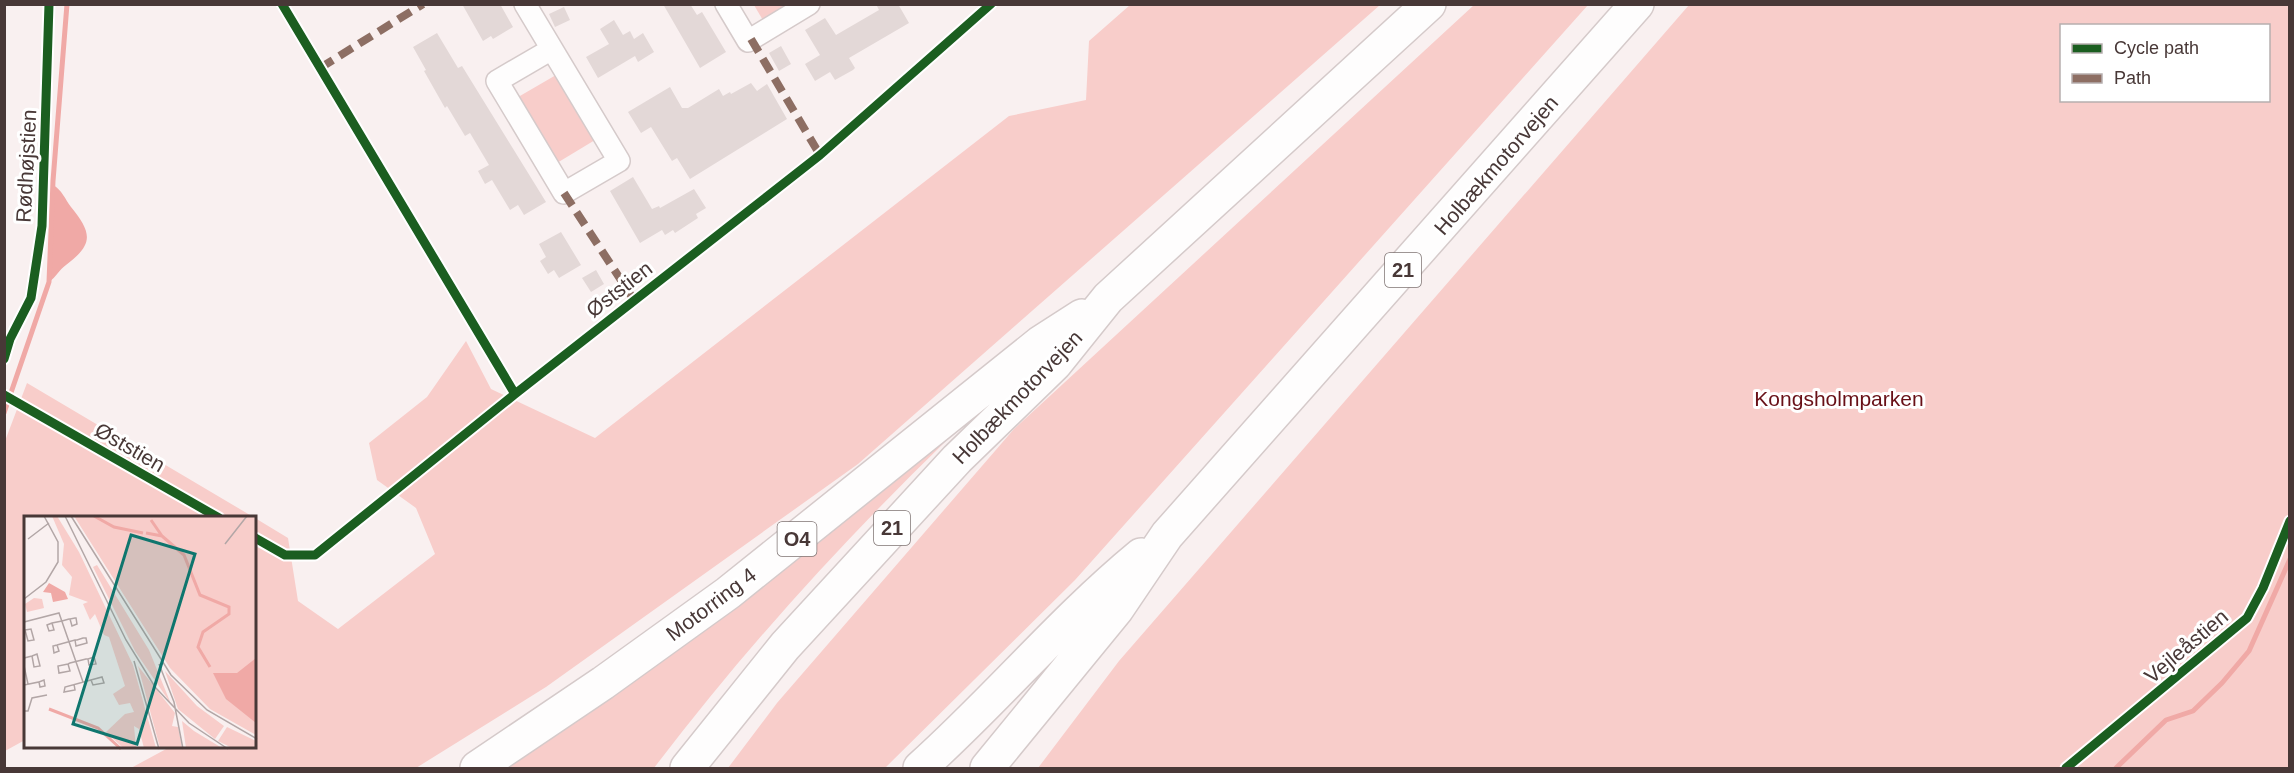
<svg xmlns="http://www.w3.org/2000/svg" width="2294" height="773" font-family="Helvetica,sans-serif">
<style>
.green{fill:#f8cdca;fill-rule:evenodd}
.water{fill:#f0a9a6}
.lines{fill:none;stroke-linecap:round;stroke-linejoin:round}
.stream{stroke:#f0a9a6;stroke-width:5}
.building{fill:#e3d8d7}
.minor-casing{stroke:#d5caca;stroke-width:24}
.motorway-casing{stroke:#d5caca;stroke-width:36}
.minor{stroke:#fefdfd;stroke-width:21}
.motorway{stroke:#fefdfd;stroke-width:33}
.quiet{stroke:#8d6e63;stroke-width:8;stroke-dasharray:15 8;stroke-linecap:butt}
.cycleway-casing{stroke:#fff;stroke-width:13}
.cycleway{stroke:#1b5e20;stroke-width:9}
.labels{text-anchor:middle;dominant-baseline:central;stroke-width:6;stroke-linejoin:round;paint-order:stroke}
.shield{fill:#fff;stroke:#7f7473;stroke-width:1.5}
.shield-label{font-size:20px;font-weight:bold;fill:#483837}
.street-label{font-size:21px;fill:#483837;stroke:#fff}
.park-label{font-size:21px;fill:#681017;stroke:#fff}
.inset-river{fill:none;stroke:#f0a9a6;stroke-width:3}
.inset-road{fill:none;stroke:#b2a6a6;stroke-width:1.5}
.view{fill:#0f766e;fill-opacity:0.15;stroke:#0f766e;stroke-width:3}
.inset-edge{fill:none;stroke:#483837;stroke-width:3}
</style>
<rect width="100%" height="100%" fill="#f9f0f0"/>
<path class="green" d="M 754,5 L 785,5 L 787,8 L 764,22 Z
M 1130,5 L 1380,5 L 858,464 L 546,687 L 416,768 L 131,768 L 168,748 L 255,748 L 255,518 L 288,538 L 298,601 L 338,629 L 435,554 L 416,508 L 377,480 L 369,443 L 427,397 L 466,341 L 491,389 L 595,438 L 1009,116 L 1086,100 L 1089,41 Z
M 1474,5 L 1588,5 L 1075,580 L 885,768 L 728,768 L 777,703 L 1014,429 Z
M 1689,5 L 2289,5 L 2289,768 L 1038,768 L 1119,661 ZM 2062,26 L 2268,26 L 2268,100 L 2062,100 Z
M 556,75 L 595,140 L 552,166 L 513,100 Z
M 27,383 L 255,518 L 26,518 L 25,740 L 5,751 L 5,441 Z
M 946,441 C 841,543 743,651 654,768 L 504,768 L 604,701 Z"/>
<path class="water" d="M 53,185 C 62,190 65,199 71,207 C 92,233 94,244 66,265 C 59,270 56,277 49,282 Z"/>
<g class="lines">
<path class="stream" d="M 4,413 L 49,282 L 53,181 L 67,4
M 2116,768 L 2166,720 L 2193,711 L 2222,683 L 2249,651 L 2290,559"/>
</g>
<path class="building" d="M 462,4 L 500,4 L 513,27 L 493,39 L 491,36 L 483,41 Z
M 663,4 L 690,4 L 697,15 L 702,12 L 726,52 L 700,68 Z
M 876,4 L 898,4 L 909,23 L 849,58 L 855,68 L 853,70 L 835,80 L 830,72 L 815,81 L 805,64 L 820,55 L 805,30 L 825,18 L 836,35 L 879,10 Z
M 564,7 L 570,20 L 555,27 L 549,14 Z
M 614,20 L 623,35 L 630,31 L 634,39 L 643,33 L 654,52 L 638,62 L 635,56 L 598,78 L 586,57 L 609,44 L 600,29 Z
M 437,33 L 458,68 L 462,66 L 546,202 L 524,215 L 518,205 L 510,210 L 492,180 L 485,184 L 478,171 L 489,165 L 470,133 L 465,136 L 447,106 L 445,108 L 424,71 L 426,70 L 413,47 Z
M 781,46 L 791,64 L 779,71 L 769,53 Z
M 751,83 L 757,91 L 767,84 L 787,119 L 690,179 L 677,158 L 672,161 L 651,127 L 641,133 L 628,112 L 670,87 L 682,108 L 688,108 L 719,89 L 723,96 L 730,92 L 731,94 Z
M 633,177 L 652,209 L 659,206 L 660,208 L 694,189 L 706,208 L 696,214 L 698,218 L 675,233 L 673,230 L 665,235 L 662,230 L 640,243 L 610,191 Z
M 561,232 L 581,265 L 559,278 L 554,270 L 548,274 L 540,261 L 546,257 L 539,244 Z
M 596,270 L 604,284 L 591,292 L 582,278 Z"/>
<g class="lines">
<defs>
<path id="minor" d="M 525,4 L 619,161 L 564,193 L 497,81 L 552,49
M 726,4 L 748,41 L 809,4"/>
<path id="motorway" d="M 477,768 L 603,683 L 728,593 L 1040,343 L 1082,316
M 687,768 L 785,646 L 957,459 L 1055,364 L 1108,298 L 1429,4
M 920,768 C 996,700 1062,620 1141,555
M 987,768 L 1117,609 L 1167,535 L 1637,4"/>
</defs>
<use href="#minor" class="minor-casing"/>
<use href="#motorway" class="motorway-casing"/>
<use href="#minor" class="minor"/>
<use href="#motorway" class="motorway"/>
<path class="quiet" d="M 751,39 L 820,155
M 320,68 L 423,4
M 564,193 L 634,300"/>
<defs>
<path id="cycleway" d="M 282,4 L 515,394
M 4,359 L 10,339 L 31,298 L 42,226 L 49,4
M 4,395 L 219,518
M 255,538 L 285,555 L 315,555 L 515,394 L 820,155 L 991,4
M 2066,768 L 2247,618 L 2263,588 L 2290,521"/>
</defs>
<use href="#cycleway" class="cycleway-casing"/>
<use href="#cycleway" class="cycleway"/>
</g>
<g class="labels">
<g class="shield">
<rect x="1385" y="253" width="36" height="34" rx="4.5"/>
<rect x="874" y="511" width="36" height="34" rx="4.5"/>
<rect x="777.5" y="522" width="39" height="34" rx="4.5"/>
</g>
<g class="shield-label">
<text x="1403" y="270">21</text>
<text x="892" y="528">21</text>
<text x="797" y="539">O4</text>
</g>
<g class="street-label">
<text transform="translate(1496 165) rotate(-49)">Holbækmotorvejen</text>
<text transform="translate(26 166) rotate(-87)">Rødhøjstien</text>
<text transform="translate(619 289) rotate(-38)">Øststien</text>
<text transform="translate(1017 397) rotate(-46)">Holbækmotorvejen</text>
<text transform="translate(130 447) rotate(30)">Øststien</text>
<text transform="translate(711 604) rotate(-37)">Motorring 4</text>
<text transform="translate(2186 646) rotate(-40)">Vejleåstien</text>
</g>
<g class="park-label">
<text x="1839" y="398">Kongsholmparken</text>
</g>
</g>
<g transform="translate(24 516)">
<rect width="232" height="232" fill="#f9f0f0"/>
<path d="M 28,0 L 33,0 L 55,36 L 109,149 L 132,232 L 120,232 L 115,213 L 110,210 L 112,232 L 99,232 L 82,216 L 101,198 L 110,196 L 106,187 L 95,189 L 89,178 L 101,170 L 85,121 L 80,119 L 71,98 L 66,104 L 59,88 L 64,86 L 45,79 L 48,61 L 38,49 L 40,28 ZM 50,0 L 232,0 L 232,219 L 186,193 L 146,152 ZM 73,49 L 125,134 L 147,188 L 111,135 L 69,51 ZM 10,82 L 18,83 L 20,92 L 3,96 L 1,88 ZM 114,150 L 151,197 L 148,210 L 154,211 L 158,232 L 136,232 ZM 141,155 L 173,190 L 200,210 L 191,223 L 154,193 ZM 158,205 L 170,215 L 198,232 L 162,232 ZM 203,211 L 232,225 L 232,232 L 208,232 L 194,225 Z" fill="#f8cdca"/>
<path d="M 25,67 L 41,76 L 44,83 L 29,86 L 27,77 L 19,76 ZM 232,142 L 233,143 L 232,207 L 202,183 L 189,157 L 213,157 Z" fill="#f0a9a6"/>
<path class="inset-river" d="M 70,0 L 90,11 L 119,17M 127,4 L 138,20M 122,17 L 138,20 L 160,39 L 176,79 L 205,91 L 205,98 L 179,116 L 174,131 L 186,151M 25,193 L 74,212 L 97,233"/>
<path class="inset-road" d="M 41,0 L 102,124 L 131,171 L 165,207 L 204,233M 47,0 L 147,159 L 183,194 L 233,223M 4,23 L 25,7M 201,28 L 223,0M 0,83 L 22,66 L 34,46 L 34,26 L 20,0M 0,106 L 35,97 L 59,166M 28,107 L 30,114 L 25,115 L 23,109 L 28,107 L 38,105 L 45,103 L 46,103 L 51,102 L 52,102 L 53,108 L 48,110 L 46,103M 0,115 L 1,114 L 7,113 L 10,124 L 4,125 L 1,114M 33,129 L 35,135 L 30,137 L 29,130 L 33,129 L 51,124 L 53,124 L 59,122 L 62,122 L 63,127 L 52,130 L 51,124M 0,142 L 8,140 L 13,138 L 16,150 L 10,151 L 8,140M 110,145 L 135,233M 44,148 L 46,155 L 35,157 L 34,150 L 44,148 L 46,147 L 62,143 L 64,143 L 70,141 L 72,148 L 65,149 L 64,143M 135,148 L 150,186 L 159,233M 0,150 L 4,168M 50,168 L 51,174 L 40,176 L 41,171 L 78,161 L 80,167 L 69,169 L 67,164M 0,169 L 15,166 L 16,171 L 21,170 L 20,164 L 15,166M 0,195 L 4,195 L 8,182 L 23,179"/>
<path class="view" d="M 107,19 L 171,38 L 113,228 L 49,208 Z"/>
<rect width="232" height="232" class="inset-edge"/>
</g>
<rect width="2294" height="773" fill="none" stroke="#483837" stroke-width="12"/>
<rect x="2060" y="24" width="210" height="78" fill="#ffffff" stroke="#b6afaf" stroke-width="1.5"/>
<rect x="2072" y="44" width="30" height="9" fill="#1b5e20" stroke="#b6afaf" stroke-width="1.5"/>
<text x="2114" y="54" font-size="18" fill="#483837">Cycle path</text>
<rect x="2072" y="74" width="30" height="9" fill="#8d6e63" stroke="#b6afaf" stroke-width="1.5"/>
<text x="2114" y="84" font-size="18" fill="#483837">Path</text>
</svg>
